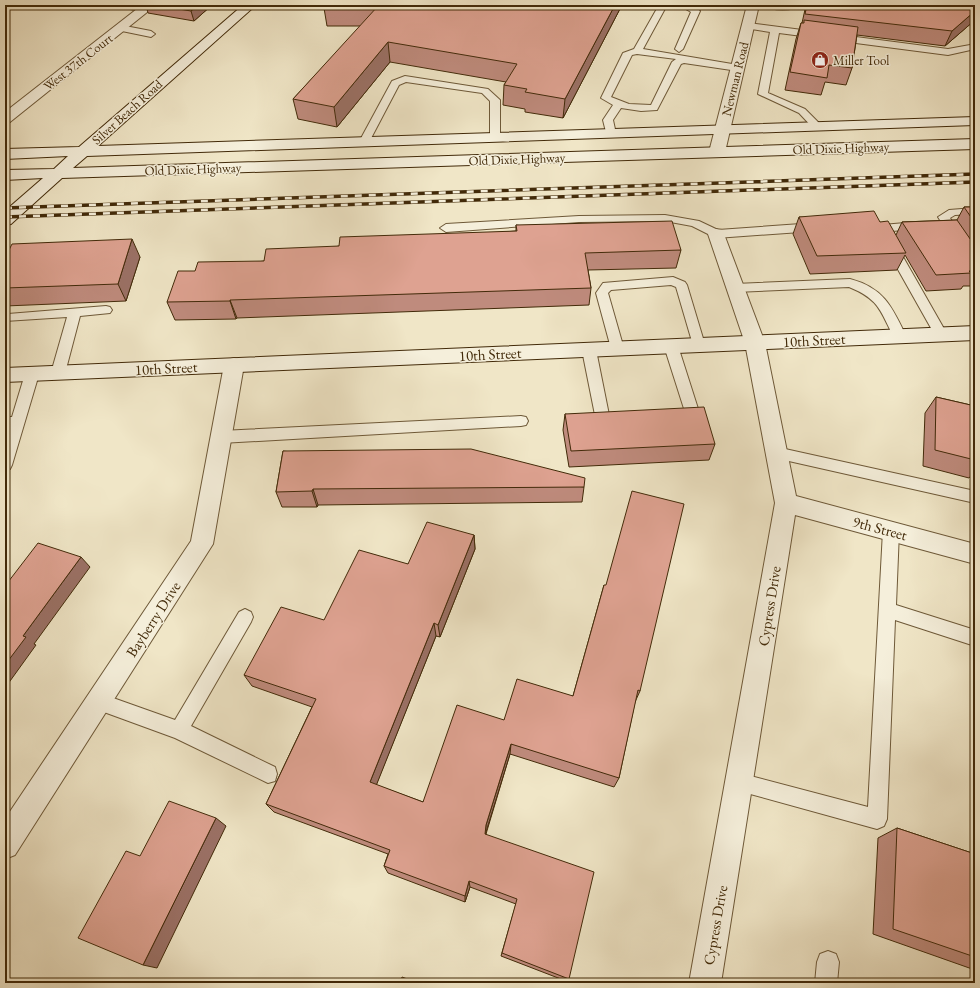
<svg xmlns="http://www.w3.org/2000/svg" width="980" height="988" font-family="'EB Garamond',serif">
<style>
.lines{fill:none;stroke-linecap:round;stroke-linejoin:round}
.lane-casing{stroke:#6e5938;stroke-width:2}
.street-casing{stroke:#6e5938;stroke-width:2}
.secondary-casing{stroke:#422a09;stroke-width:2}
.lane{fill:#f5efdb;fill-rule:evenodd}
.street{fill:#f5efdb;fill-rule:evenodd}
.secondary{fill:#f5efdb;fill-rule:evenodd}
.rail-casing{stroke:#422a09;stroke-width:3.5}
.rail{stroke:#f5efdb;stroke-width:2.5;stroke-dasharray:7;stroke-linecap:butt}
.wall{fill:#bf8b7d;stroke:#422a09}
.shaded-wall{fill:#9b7166;stroke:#422a09}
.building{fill:#dea291;stroke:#422a09}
.labels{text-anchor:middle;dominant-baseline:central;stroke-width:3;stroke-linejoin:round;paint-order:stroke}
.far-poi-label{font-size:13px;fill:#422a09;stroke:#f5efdb;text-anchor:start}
.far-street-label{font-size:13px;fill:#422a09;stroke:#f5efdb}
.street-label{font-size:15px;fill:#422a09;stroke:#f5efdb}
</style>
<rect width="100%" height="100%" fill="#f0e6c7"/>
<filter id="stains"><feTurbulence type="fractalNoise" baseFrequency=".005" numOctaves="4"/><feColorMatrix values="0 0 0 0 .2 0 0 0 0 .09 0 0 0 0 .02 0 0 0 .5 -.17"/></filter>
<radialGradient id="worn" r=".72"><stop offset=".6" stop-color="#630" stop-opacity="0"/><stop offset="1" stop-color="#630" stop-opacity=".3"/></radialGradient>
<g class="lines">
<defs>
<path id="lane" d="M 659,5 L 667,5 L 643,49 L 738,65 L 743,68 L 738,71 L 684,63 L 681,64 L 657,110 L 641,111 L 621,108 L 613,120 L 616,134 L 615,136 L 607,136 L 603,120 L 613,105 L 601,98 L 623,53 L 634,49 ZM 637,54 L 676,59 L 672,62 L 651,105 L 629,104 L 611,97 L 632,55 Z
M 679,5 L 693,5 L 700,11 L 683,49 L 679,52 L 675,49 L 691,12 Z
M 764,5 L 801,5 C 794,11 771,11 764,5 Z
M 748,23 L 948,49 L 970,45 L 975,41 L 975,49 L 948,55 L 779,33 L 768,93 L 805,109 L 823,127 L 818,130 L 814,129 L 799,113 L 758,94 L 770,32 L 745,28 L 745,24 Z
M 120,25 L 151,31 L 155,34 L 151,37 L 117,30 L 117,26 Z
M 405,76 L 488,89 L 500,100 L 500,138 L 495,141 L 490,138 L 490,101 L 482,93 L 406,82 L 399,85 L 368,144 L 360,144 L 359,142 L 392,81 Z
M 975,208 L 975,214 L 955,215 L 950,218 L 975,256 L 975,269 L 971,268 L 938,217 L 949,210 Z
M 665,215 L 699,221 L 718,230 L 815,223 L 821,227 L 815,231 L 716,238 L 692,226 L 665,221 L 579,222 L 446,232 L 440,228 L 446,224 L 579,216 Z
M 917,222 L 921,223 L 923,226 L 921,229 L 891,231 L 890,234 L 947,334 L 946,337 L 936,337 L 878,234 L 882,225 Z
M 673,277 L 685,282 L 687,285 L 705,345 L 704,348 L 694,348 L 693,345 L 676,287 L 671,285 L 611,290 L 608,293 L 624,349 L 622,352 L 612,352 L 596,293 L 603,283 Z
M 850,279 C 884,288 892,307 906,336 L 905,339 L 895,339 C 880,312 881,300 849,287 L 735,292 L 731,291 L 729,288 L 731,285 L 735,284 Z
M 106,306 L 110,307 L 112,310 L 110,313 L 80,316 L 65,373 L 63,376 L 58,378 L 53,376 L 51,373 L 67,317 L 5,321 L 5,315 L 8,314 Z
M 671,341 L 676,343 L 678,346 L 700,415 L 698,419 L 693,420 L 688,419 L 686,415 L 664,346 L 666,343 Z
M 589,345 L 594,347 L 596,350 L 609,415 L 607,419 L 602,420 L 597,419 L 595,415 L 582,350 L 584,347 Z
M 32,369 L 37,371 L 39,374 L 12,465 L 10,469 L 5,471 L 5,439 L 8,427 L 5,427 L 5,417 L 12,417 L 25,374 L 27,371 Z
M 521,416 L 526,417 L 528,421 L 526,425 L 521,426 L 221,443 L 216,441 L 214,437 L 216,433 L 221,431 Z
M 776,447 L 975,491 L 975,503 L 771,457 L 769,453 L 771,449 Z
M 891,524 L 896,526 L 899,531 L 896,605 L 975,630 L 975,646 L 895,620 L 887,819 L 884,826 L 877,829 L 732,789 L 730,782 L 732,775 L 739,773 L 868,807 L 883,531 L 886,526 Z
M 245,609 L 251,612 L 253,617 L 251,622 L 191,726 L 275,767 L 277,774 L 275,781 L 268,783 L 175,738 L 93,708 L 90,702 L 93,696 L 99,693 L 175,720 L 239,612 Z
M 828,951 L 836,954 L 839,962 L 837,983 L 815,983 L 817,962 L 820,954 Z"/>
<path id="street" d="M 142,5 L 156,5 L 10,122 L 5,123 L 5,112 Z
M 747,5 L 759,5 L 725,152 L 722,155 L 712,155 L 709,152 Z
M 716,229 L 722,230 L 724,234 L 765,343 L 796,496 L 975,544 L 975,564 L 795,515 L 721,983 L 689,983 L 775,503 L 745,343 L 708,234 L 710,230 Z
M 234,358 L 241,360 L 244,365 L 213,544 L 15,855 L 5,859 L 5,819 L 191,541 L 224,365 L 227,360 Z"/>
<path id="secondary" d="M 243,5 L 256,5 L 98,146 L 975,117 L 975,125 L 87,156 L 73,168 L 975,139 L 975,149 L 62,178 L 11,224 L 5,225 L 5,211 L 43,178 L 5,180 L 5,170 L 54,169 L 68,156 L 5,159 L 5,149 L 79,147 Z
M 975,326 L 975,340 L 5,382 L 5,368 Z"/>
</defs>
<use href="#lane" class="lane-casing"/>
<use href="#street" class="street-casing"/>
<use href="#secondary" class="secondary-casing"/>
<use href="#lane" class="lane"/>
<use href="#street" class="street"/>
<use href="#secondary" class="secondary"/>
<defs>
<path id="rail" d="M 5,208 L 975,174
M 5,217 L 975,182"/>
</defs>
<use href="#rail" class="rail-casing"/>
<use href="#rail" class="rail"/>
</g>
<path class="wall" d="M 100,5 L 140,5 L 133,10 Z
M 146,5 L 212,5 L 194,21 L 148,13 Z
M 304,5 L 622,5 L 563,118 L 525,112 L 525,109 L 503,105 L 504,85 L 506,82 L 390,62 L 337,127 L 298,119 L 293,99 L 361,26 L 327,26 L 324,8 Z
M 806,5 L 975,5 L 975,20 L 945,46 L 857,35 L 852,68 L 846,85 L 825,82 L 821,95 L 785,90 L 796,39 L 801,23 L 802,23 Z
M 964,207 L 975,207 L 975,286 L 963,286 L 961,289 L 926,291 L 905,255 L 897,270 L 810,274 L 793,234 L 799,217 L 880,222 L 896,235 L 902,222 L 957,220 Z
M 516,225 L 681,250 L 676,268 L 588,270 L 591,288 L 589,305 L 237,318 L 236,319 L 175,320 L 167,302 L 195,271 L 264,261 L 339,246 L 516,231 Z
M 140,257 L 126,301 L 5,306 L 5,258 Z
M 936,397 L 975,406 L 975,471 L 969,478 L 923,466 L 925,413 Z
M 565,414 L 715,444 L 709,460 L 569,467 L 563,430 Z
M 283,451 L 584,487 L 582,502 L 318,505 L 317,507 L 282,507 L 276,492 Z
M 474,535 L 475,549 L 440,637 L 436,636 L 376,785 L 423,802 L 504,720 L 573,696 L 604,585 L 640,691 L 635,702 L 619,778 L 614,787 L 510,754 L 486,834 L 569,979 L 566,981 L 501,956 L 516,904 L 470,887 L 465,902 L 388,873 L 384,866 L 388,854 L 274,812 L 266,804 L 312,707 L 252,686 L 244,675 L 408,564 Z
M 975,649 L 975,838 L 972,652 Z
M 897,828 L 975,854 L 975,970 L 873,934 L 878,838 Z"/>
<path class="shaded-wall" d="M 131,5 L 140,5 L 133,10 Z
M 198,5 L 212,5 L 194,21 L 191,11 Z
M 615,5 L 622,5 L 563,118 L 565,99 Z
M 975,11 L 975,20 L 945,46 L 952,31 Z
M 388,42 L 390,62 L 337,127 L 334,107 Z
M 132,239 L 140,257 L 126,301 L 118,284 Z
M 230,300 L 237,318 L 236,319 L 230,301 Z
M 313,489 L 318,505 L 317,507 L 312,491 Z
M 474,535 L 475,549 L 440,637 L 438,625 Z
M 81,557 L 90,567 L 34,644 L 36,645 L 5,688 L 5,665 L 23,636 Z
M 434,623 L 436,636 L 374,791 L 370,782 Z
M 511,744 L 510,754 L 486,832 L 485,841 L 485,834 L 486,825 Z
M 216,818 L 226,826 L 157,968 L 143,965 Z
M 469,881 L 470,887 L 465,902 L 465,896 Z"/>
<path class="building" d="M 155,5 L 198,5 L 191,11 Z
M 327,5 L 615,5 L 565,99 L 525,92 L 527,89 L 504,85 L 517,64 L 388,42 L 334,107 L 293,99 L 378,6 L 324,7 Z
M 807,5 L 975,5 L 975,11 L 952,31 L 805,14 Z
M 804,20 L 858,27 L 852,68 L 829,65 L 827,78 L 790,72 L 801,23 L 804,23 Z
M 964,207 L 975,207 L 975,223 Z
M 874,211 L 880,222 L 888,221 L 906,253 L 817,256 L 799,217 Z
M 957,220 L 975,246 L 975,271 L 969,271 L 971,273 L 936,275 L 902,222 Z
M 672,221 L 681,250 L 585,253 L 591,288 L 230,300 L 230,301 L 167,302 L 178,271 L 195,271 L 198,262 L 264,261 L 266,249 L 339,246 L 340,237 L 517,231 L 516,225 Z
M 132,239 L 118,284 L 5,288 L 5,258 L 12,244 Z
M 936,397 L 975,406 L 975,460 L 935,450 Z
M 704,407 L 715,444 L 571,451 L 565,414 Z
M 471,449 L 585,478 L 584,487 L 313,489 L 312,491 L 276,492 L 283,451 Z
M 632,491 L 684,504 L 640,691 L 638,690 L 619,778 L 511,744 L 486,825 L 485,834 L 594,872 L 569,979 L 502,953 L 517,899 L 469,881 L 465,896 L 384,866 L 390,850 L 266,804 L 316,699 L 244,675 L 281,607 L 324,620 L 359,550 L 408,564 L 427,522 L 474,535 L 438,625 L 434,623 L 370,782 L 423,802 L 457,705 L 504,720 L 517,679 L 573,696 L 604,585 L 606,585 Z
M 38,543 L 81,557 L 23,636 L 26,637 L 5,665 L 5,586 Z
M 169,801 L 216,818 L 143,965 L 78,938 L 126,851 L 140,856 Z
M 897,828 L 975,854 L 975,957 L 893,929 Z
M 402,977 L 418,983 L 400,983 Z"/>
<defs>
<symbol id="shop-disc" viewBox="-11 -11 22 22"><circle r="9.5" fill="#8f2418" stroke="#f5efdb"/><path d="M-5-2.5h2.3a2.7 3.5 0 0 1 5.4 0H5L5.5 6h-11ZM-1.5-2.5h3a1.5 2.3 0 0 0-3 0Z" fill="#fff"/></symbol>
</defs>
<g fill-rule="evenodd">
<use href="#shop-disc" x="810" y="50" width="20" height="20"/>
</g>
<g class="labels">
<g class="far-poi-label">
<text x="833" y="60">Miller Tool</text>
</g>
<g class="far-street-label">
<text transform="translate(78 62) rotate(-38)">West 37th Court</text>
<text transform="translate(735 79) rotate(-76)">Newman Road</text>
<text transform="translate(127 112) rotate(-42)">Silver Beach Road</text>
<text transform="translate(841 148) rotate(-2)">Old Dixie Highway</text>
<text transform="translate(517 159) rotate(-2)">Old Dixie Highway</text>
<text transform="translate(193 169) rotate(-2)">Old Dixie Highway</text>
</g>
<g class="street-label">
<text transform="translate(814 340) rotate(-3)">10th Street</text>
<text transform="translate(490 354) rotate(-3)">10th Street</text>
<text transform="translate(166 368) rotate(-3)">10th Street</text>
<text transform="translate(880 528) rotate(15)">9th Street</text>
<text transform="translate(769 606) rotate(-81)">Cypress Drive</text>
<text transform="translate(153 619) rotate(-57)">Bayberry Drive</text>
<text transform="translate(715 925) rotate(-80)">Cypress Drive</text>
</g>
</g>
<rect width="980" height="988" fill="none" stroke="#f0e6c7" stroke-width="20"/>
<rect x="6" y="6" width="968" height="976" fill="none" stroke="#422a09" stroke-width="2"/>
<rect x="10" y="10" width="960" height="968" fill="none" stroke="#422a09"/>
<rect width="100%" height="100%" filter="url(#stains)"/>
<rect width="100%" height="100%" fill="url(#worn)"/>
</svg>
